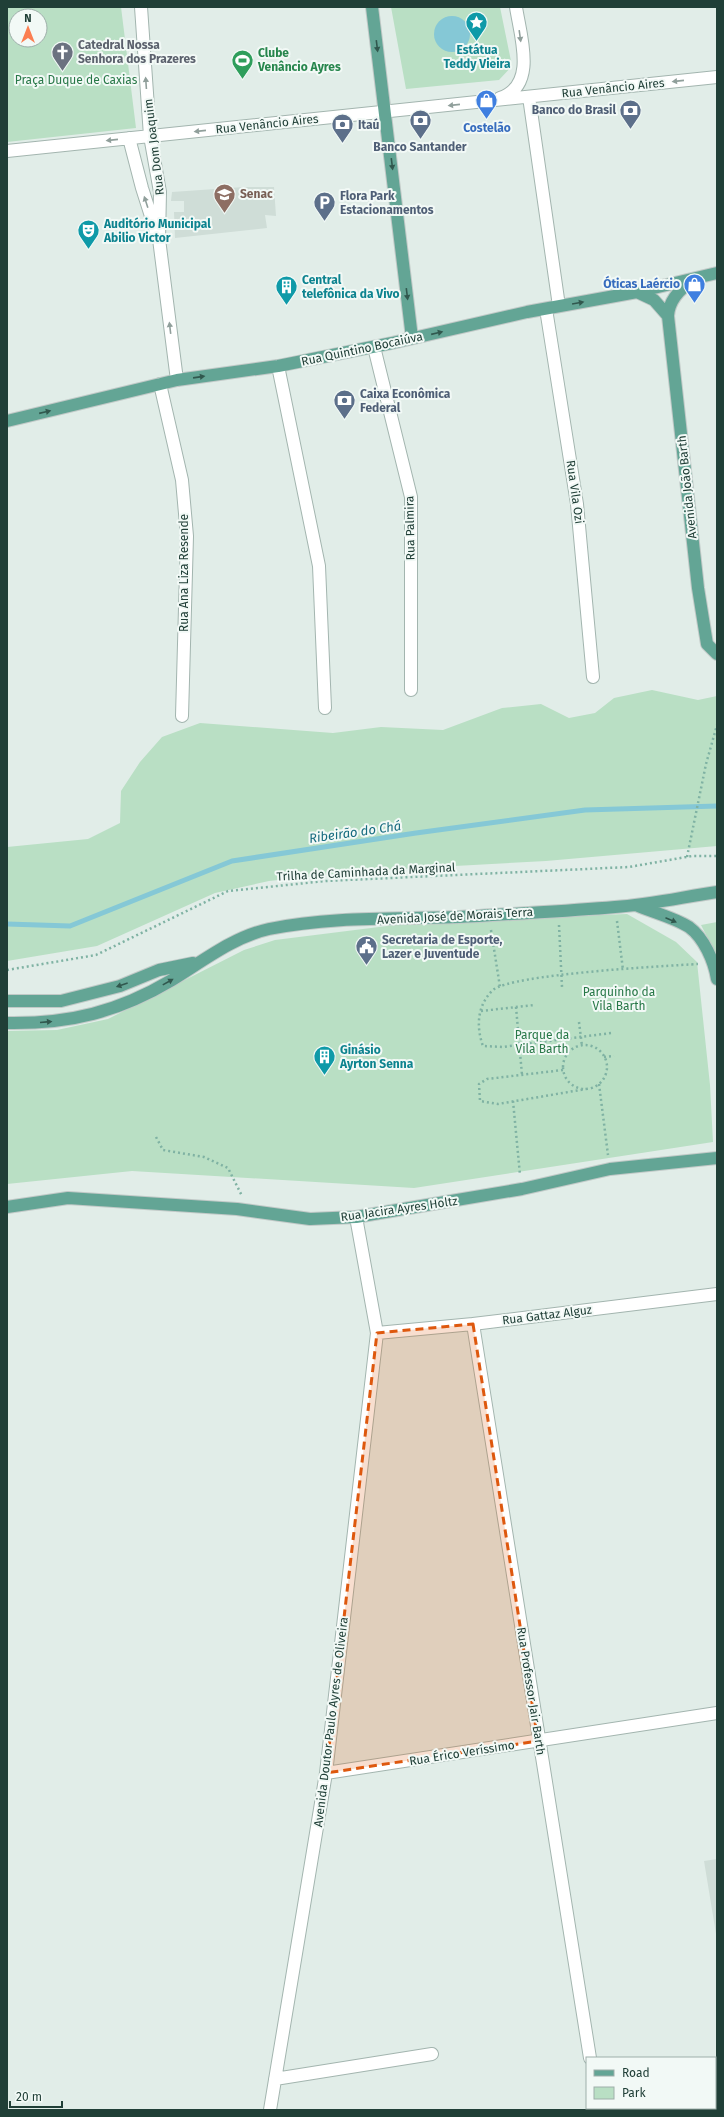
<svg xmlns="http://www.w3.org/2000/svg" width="724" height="2117" font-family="'Fira Sans',sans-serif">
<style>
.built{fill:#cfddd7}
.green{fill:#b9dfc4;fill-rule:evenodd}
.water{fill:#85c8d6}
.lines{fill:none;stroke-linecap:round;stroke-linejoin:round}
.stream{stroke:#85c8d6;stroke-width:5}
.minor-casing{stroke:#a3b5af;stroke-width:14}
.major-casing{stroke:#c1c9c7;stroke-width:14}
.path{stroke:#7fb2a3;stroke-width:2.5;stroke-dasharray:2 3;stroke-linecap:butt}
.minor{stroke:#fff;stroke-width:12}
.major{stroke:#63a595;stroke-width:12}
.oneway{fill:#909f9b}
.oneway2{fill:#31584e}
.marked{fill:#de580e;fill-opacity:0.2;stroke:#de580e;stroke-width:3;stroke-dasharray:8 5;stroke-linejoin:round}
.labels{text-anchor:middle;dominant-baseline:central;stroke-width:4;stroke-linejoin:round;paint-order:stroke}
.worship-label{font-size:12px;font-weight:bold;fill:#5b616d;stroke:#f2f9f6;text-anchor:start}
.culture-label{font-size:12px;font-weight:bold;fill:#0d838f;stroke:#f2f9f6;text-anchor:start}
.leisure-label{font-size:12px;font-weight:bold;fill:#27864d;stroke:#f2f9f6;text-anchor:start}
.park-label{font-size:12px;fill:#287848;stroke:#f2f9f6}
.street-label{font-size:12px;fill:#203f37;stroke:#f2f9f6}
.service-label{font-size:12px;font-weight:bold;fill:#4e5e75;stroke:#f2f9f6;text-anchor:start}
.shop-label{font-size:12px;font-weight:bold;fill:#366cbe;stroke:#f2f9f6}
.education-label{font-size:12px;font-weight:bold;fill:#785e54;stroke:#f2f9f6;text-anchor:start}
.water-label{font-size:13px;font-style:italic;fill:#166b7f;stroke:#f2f9f6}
</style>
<rect width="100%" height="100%" fill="#e1ede8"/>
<path class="built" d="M 244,187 L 274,187 L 276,216 L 265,215 L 267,228 L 175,238 L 174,212 L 184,212 L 184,201 L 171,201 L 172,192 Z
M 717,1859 L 717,1940 L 704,1861 Z"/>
<path class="green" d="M 7,7 L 121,7 L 136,128 L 7,142 ZM 16,16 L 40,16 L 40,40 L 16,40 Z
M 391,7 L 500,7 L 512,66 L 499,80 L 406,89 Z
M 652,690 L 698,700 L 717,696 L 717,846 L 546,861 L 363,871 L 269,881 L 215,893 L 97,946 L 7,961 L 7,847 L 88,839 L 120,823 L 121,791 L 140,762 L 162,737 L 200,723 L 333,733 L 381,727 L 443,730 L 502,708 L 541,704 L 569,718 L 595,713 L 614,698 Z
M 627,914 L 676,942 L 697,962 L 710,1085 L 713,1142 L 414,1188 L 132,1171 L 7,1184 L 7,1031 L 57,1030 L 108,1019 L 244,950 L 275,940 L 419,922 Z
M 717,922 L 717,956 L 701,925 Z"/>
<path class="water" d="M434 34a18 18 0 1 1 36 0a18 18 0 1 1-36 0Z"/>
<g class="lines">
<path class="stream" d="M 7,924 L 70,926 L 232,861 L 416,833 L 585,810 L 717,806"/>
<defs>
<path id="minor" d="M 141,7 L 150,136 L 160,192 L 159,239 L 177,380
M 529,97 L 559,306
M 500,98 C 538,86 520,35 516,7
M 129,138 L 142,188 L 156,232
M 7,151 L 717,77
M 546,309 L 577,504 L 593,677
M 374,347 L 411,497 L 411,690
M 278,366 L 319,566 L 325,708
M 160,384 L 182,480 L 187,536 L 182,716
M 473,1324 L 590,2058
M 377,1333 L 473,1324 L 717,1294
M 326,1773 L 717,1713
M 275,2079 L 432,2054
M 598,2108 L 599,2110
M 270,2110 L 326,1773 L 377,1333 L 356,1217"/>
<path id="major" d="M 372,7 L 412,338
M 694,280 C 681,288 669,300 668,316 L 698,588 L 707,644 L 717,654
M 637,292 L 654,300 L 668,316
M 7,421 L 177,380 L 278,366 L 392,343 L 527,312 L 637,292 L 717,273
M 636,905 C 652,912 675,918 689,927 C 704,938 714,961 717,979
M 7,1001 L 61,1001 L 120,986 L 159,970 L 193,963
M 7,1023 C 70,1024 118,1012 172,980 C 203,961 233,937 269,929 C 338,915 409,920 479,916 C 524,913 570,911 615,907 C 649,905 683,897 717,892
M 7,1207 L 68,1198 L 237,1209 L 310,1219 L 356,1217 L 522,1189 L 610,1169 L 717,1158"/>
</defs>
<use href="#minor" class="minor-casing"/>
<use href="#major" class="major-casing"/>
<path class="path" d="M 687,857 L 706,764 L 717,725
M 617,921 L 623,970
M 559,925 L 562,987
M 491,930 L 500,987
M 7,970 L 96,955 L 228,891 L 326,881 L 629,867 L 692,856 L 717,856
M 516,1007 L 522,1075
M 481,1011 L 534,1005
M 579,1022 L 582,1046
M 611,1033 L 503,1047 L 483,1046 C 476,1027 477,1005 493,990 C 512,974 665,966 698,964
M563 1067a22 22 0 1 1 44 0a22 22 0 1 1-44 0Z
M 604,1057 L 614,1056
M 563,1070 L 487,1079 L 479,1084 L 480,1101 L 498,1104 L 586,1089
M 599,1084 L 608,1155
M 513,1101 L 520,1175
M 156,1137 L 163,1150 L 204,1157 L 228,1168 L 242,1196"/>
<use href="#minor" class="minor"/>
<use href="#major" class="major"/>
</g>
<defs><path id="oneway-solid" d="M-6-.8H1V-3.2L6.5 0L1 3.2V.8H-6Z"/></defs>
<g class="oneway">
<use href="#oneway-solid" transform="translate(520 36) rotate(82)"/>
<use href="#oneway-solid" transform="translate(678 81) rotate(174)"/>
<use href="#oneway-solid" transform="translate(146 83) rotate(-94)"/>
<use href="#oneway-solid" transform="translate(454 105) rotate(174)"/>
<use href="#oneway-solid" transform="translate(200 131) rotate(174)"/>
<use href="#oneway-solid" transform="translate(112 140) rotate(174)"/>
<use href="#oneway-solid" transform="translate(146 202) rotate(-108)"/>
<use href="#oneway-solid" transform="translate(170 328) rotate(-97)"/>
</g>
<g class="oneway2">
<use href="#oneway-solid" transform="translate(377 46) rotate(83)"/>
<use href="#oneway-solid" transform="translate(392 164) rotate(83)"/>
<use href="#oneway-solid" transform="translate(407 294) rotate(83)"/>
<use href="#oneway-solid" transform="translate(578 303) rotate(-10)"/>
<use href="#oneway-solid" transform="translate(437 333) rotate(-13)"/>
<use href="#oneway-solid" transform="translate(199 377) rotate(-8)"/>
<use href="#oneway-solid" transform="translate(45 412) rotate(-13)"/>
<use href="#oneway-solid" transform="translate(671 920) rotate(23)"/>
<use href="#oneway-solid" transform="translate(168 982) rotate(-29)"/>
<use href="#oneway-solid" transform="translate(122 985) rotate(161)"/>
<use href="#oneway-solid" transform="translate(46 1022) rotate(-5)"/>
</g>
<path class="marked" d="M 473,1324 L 538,1741 L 326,1773 L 377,1333 Z"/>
<defs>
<symbol id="sight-pin" viewBox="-11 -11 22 30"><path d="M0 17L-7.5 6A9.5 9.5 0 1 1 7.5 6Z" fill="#0f9aa8" stroke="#f2f9f6"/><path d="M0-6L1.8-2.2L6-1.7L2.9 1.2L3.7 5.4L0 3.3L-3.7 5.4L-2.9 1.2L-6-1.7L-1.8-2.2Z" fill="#fff"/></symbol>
<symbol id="church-pin" viewBox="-11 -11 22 30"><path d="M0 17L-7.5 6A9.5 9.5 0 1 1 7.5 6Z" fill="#6b7280" stroke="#f2f9f6"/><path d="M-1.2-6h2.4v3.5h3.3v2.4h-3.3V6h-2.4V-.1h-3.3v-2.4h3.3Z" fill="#fff"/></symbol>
<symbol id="stadium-pin" viewBox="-11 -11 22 30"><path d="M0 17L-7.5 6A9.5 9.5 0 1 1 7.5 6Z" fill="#2e9e5b" stroke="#f2f9f6"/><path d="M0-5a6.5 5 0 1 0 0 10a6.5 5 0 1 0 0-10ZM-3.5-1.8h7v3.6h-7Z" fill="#fff"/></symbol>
<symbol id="shop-pin" viewBox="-11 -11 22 30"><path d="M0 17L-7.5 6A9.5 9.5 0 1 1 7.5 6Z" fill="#3f7fe0" stroke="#f2f9f6"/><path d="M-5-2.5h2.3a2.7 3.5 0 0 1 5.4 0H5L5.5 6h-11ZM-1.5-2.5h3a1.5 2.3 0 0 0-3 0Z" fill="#fff"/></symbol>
<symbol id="bank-pin" viewBox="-11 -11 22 30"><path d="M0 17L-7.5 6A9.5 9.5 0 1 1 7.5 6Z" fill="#5c6f8a" stroke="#f2f9f6"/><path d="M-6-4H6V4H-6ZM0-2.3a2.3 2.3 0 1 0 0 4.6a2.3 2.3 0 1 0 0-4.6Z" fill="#fff"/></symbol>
<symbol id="university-pin" viewBox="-11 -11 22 30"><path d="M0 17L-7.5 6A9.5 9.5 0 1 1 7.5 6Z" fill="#8d6e63" stroke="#f2f9f6"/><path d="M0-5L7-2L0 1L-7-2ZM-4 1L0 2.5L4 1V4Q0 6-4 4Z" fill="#fff"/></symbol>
<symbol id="parking-pin" viewBox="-11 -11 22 30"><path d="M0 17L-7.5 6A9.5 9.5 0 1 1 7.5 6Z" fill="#5c6f8a" stroke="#f2f9f6"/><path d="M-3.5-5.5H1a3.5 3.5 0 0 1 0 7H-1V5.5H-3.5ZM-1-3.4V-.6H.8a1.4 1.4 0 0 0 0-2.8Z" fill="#fff"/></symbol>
<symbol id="theatre-pin" viewBox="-11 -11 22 30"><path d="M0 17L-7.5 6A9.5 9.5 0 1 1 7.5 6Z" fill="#0f9aa8" stroke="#f2f9f6"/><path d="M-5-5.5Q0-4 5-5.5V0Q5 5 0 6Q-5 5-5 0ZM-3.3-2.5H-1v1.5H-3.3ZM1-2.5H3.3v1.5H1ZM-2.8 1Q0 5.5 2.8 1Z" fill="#fff"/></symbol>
<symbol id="building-pin" viewBox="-11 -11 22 30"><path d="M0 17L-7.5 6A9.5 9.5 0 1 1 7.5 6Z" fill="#0f9aa8" stroke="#f2f9f6"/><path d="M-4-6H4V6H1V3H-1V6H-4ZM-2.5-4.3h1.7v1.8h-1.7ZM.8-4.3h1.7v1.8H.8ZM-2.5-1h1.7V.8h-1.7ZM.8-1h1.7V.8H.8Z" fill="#fff"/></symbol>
<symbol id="civic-pin" viewBox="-11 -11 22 30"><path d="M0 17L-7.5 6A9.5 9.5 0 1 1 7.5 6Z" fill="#5c6f8a" stroke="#f2f9f6"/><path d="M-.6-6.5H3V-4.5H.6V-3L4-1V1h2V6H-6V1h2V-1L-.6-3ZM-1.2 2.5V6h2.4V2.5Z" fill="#fff"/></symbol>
</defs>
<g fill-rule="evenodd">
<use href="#sight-pin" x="464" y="10" width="25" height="34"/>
<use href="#church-pin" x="50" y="40" width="25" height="34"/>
<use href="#stadium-pin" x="230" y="48" width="25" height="34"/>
<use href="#shop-pin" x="474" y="88" width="25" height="34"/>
<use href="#bank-pin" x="618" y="98" width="25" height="34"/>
<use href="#bank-pin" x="408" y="108" width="25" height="34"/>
<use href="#bank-pin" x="330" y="112" width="25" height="34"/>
<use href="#university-pin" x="212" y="182" width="25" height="34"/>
<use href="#parking-pin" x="312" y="190" width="25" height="34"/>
<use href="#theatre-pin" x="76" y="218" width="25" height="34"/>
<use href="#shop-pin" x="682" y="272" width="25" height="34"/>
<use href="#building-pin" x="274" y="274" width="25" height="34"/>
<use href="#bank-pin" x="332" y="388" width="25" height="34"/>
<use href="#civic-pin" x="354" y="934" width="25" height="34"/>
<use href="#building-pin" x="312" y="1044" width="25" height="34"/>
</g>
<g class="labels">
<g class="worship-label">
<text x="78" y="45">Catedral Nossa<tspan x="78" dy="14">Senhora dos Prazeres</tspan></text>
</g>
<g class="culture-label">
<text x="477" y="50" text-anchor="middle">Estátua<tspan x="477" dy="14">Teddy Vieira</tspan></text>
<text x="104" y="224">Auditório Municipal<tspan x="104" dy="14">Abilio Victor</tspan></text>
<text x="302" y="280">Central<tspan x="302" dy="14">telefônica da Vivo</tspan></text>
<text x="340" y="1050">Ginásio<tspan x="340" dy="14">Ayrton Senna</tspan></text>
</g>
<g class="leisure-label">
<text x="258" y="53">Clube<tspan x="258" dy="14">Venâncio Ayres</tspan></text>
</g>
<g class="park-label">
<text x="76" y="80">Praça Duque de Caxias</text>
<text x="619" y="992">Parquinho da<tspan x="619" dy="14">Vila Barth</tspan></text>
<text x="542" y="1035">Parque da<tspan x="542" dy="14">Vila Barth</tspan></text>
</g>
<g class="street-label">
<text transform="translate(613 88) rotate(-6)">Rua Venâncio Aires</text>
<text transform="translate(267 124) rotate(-6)">Rua Venâncio Aires</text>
<text transform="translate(154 147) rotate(-97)">Rua Dom Joaquim</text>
<text transform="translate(362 349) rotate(-12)">Rua Quintino Bocaiúva</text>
<text transform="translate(687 487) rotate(-96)">Avenida João Barth</text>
<text transform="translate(575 492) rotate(82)">Rua Vila Ozi</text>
<text transform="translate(410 528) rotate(-91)">Rua Palmira</text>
<text transform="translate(184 573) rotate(-90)">Rua Ana Liza Resende</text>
<text transform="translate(366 872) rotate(-3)">Trilha de Caminhada da Marginal</text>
<text transform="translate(455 916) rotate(-3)">Avenida José de Morais Terra</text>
<text transform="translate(399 1209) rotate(-8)">Rua Jacira Ayres Holtz</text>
<text transform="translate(547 1315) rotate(-7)">Rua Gattaz Alguz</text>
<text transform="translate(531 1691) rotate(81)">Rua Professor Jair Barth</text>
<text transform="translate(331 1722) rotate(-83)">Avenida Doutor Paulo Ayres de Oliveira</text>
<text transform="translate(462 1753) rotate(-9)">Rua Érico Veríssimo</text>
</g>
<g class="service-label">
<text x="616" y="110" text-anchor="end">Banco do Brasil</text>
<text x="358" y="125">Itaú</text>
<text x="420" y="147" text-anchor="middle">Banco Santander</text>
<text x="340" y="196">Flora Park<tspan x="340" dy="14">Estacionamentos</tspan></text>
<text x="360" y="394">Caixa Econômica<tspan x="360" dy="14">Federal</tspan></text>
<text x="382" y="940">Secretaria de Esporte,<tspan x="382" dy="14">Lazer e Juventude</tspan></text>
</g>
<g class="shop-label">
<text x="487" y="128">Costelão</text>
<text x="680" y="284" text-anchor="end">Óticas Laércio</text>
</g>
<g class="education-label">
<text x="240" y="194">Senac</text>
</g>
<g class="water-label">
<text transform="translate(355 832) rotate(-8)">Ribeirão do Chá</text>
</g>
</g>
<rect width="724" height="2117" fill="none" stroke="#203f37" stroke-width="16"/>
<rect x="586" y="2057" width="130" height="52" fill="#f2f9f6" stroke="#9eafaa"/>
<rect x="594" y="2070" width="20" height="6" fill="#63a595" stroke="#9eafaa"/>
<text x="622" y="2077" font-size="12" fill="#203f37">Road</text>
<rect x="594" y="2087" width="20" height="12" fill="#b9dfc4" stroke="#9eafaa"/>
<text x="622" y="2097" font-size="12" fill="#203f37">Park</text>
<g transform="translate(28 28)"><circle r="19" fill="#f2f9f6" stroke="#9eafaa"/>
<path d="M0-3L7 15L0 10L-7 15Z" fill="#fb7e51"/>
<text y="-6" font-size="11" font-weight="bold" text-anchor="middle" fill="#203f37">N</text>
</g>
<path d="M10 2101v6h52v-6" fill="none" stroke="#203f37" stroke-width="2"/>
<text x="16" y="2101" font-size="12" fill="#203f37" stroke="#f2f9f6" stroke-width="3" paint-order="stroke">20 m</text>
</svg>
